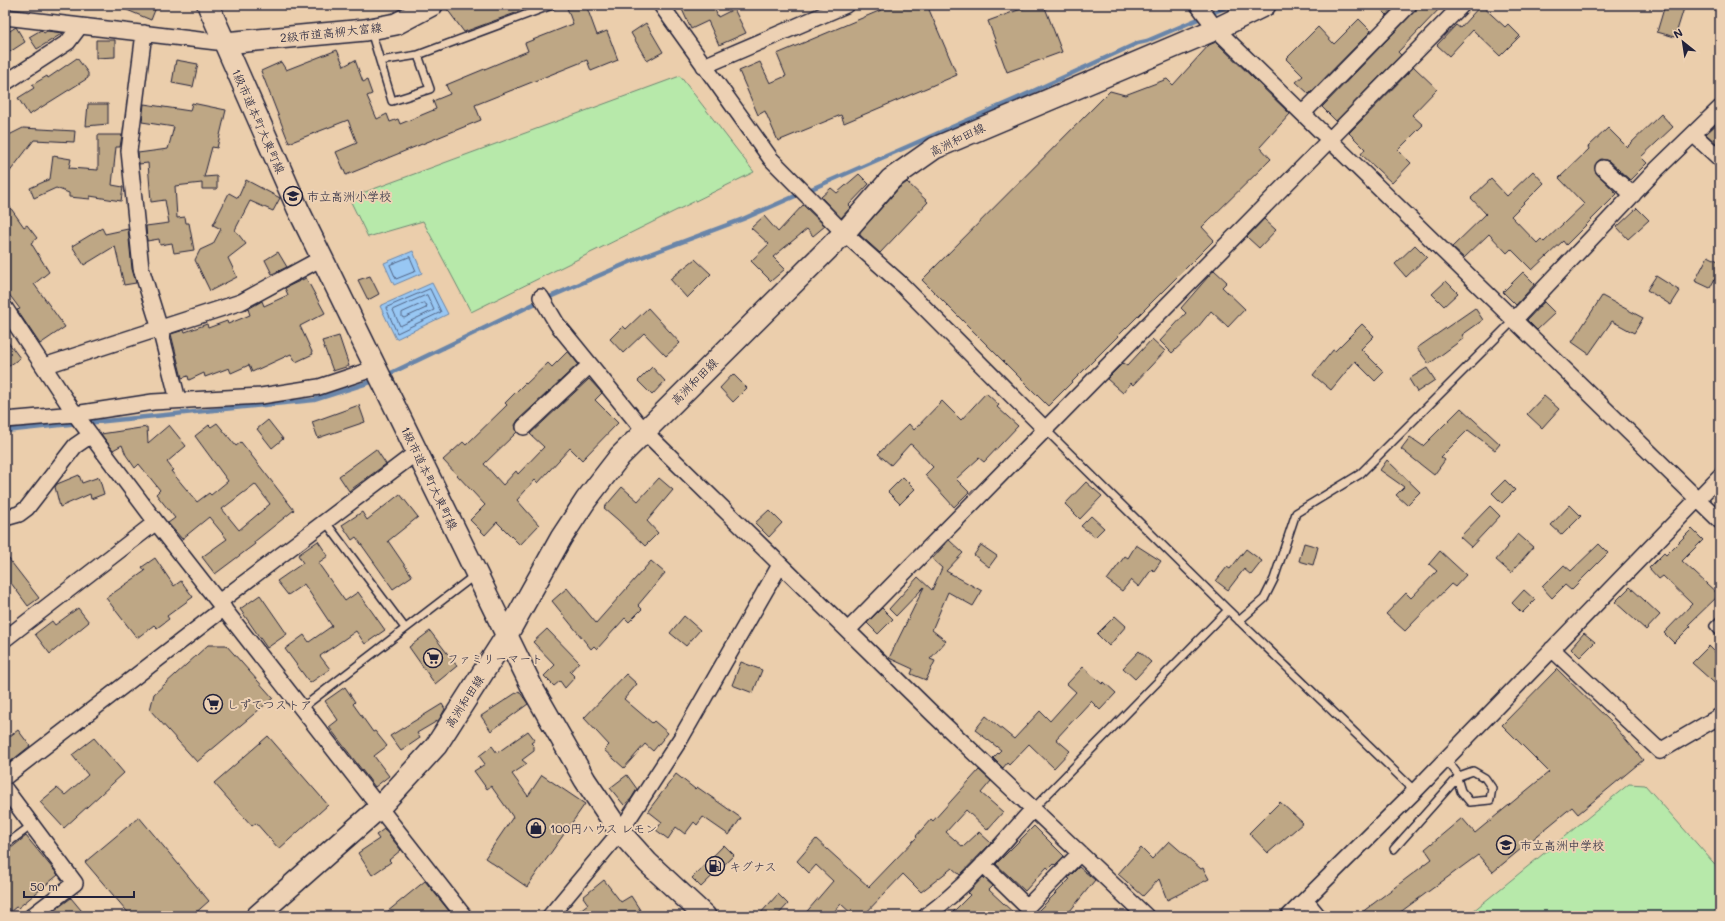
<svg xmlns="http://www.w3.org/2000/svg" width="1725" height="921" font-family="Mali,'Klee One',sans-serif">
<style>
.green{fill:#b7e9aa;stroke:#6c8672}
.water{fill:#98c7f3;stroke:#6985a9}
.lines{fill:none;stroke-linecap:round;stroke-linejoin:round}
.shore{stroke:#516485;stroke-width:1}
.stream{stroke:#6985a9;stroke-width:4.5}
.building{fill:#bea785;stroke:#22223b;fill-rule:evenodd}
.lane-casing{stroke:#22223b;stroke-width:10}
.street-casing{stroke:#22223b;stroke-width:18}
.secondary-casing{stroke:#22223b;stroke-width:24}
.lane{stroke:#edd1b4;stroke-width:7}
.street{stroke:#edd1b4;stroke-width:15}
.secondary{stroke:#edd1b4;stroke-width:21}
.labels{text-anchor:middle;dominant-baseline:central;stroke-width:4;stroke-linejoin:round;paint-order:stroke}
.street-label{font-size:12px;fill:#22223b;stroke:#edd1b4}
.poi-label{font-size:12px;fill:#22223b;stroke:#edd1b4;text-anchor:start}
</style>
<rect width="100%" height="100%" fill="#ebceac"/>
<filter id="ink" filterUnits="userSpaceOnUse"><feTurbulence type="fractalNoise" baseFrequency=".025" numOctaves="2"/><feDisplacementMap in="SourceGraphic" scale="8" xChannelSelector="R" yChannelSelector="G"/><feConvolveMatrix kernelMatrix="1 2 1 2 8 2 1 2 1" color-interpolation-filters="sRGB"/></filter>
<g filter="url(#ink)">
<path class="green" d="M 680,76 L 754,172 L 471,312 L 423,221 L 368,237 L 349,198 Z
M 1629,784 L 1645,785 L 1720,870 L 1720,916 L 1467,916 Z"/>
<path class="water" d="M 413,251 L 422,273 L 394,285 L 384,263 Z
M 432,283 L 448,314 L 396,339 L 380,306 Z"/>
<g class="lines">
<path class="shore" d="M 410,257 L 416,271 L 396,279 L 390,265 Z
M 430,289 L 441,312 L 397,333 L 386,308 Z
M 427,295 L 434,310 L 400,326 L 393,310 Z
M 424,303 L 427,305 L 426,308 L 404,318 L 402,317 L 402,313 Z"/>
<path class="stream" d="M 385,376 L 536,303 L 639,258 L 743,219 L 1018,98 L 1138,43 L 1147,41 L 1231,5
M 86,423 L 314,400 L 377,380
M 5,431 L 79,423"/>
</g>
<path class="building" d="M 115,5 L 157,5 L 151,20 Z
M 444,5 L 537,5 L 464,32 Z
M 574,5 L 586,5 L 597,35 L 607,31 L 618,60 L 591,71 L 587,60 L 475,105 L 481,120 L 346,175 L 336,152 L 357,143 L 348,120 L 289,143 L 261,71 L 281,62 L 286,70 L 337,50 L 344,66 L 355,60 L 363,82 L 367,80 L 372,94 L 367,96 L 377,119 L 387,114 L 390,122 L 398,119 L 400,124 L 436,109 L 433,101 L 450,94 L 446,85 L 528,51 L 525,43 L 573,24 L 567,8 Z
M 680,5 L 713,5 L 718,17 L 734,9 L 746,33 L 719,45 L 708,21 L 691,29 Z
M 893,5 L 927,5 L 957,75 L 844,123 L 841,115 L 778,141 L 765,111 L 758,115 L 739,71 L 760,62 L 770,83 L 786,76 L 777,54 Z
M 1032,5 L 1044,5 L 1062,52 L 1007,72 L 988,21 Z
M 1377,5 L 1396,5 L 1387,15 Z
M 1418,5 L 1443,5 L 1398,52 L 1401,55 L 1336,121 L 1322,107 L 1415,11 Z
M 1481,5 L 1505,27 L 1508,24 L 1520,36 L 1500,56 L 1473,30 L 1449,56 L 1437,45 L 1456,25 L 1460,28 Z
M 1665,5 L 1685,5 L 1675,37 L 1657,32 Z
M 1359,19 L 1371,31 L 1309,94 L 1296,82 L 1303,76 L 1286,59 L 1318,27 L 1334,44 Z
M 646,23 L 663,52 L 647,61 L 631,33 Z
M 16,27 L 25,42 L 5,55 L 5,34 Z
M 41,30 L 44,33 L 47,31 L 63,33 L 37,49 L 29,37 Z
M 96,40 L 115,40 L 115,57 L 96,58 Z
M 1216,42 L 1290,114 L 1260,147 L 1271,159 L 1202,227 L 1214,240 L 1048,406 L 922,280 L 1110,91 L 1125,95 L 1167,79 L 1173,85 L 1209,45 Z
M 77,58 L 88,73 L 88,78 L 29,115 L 18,98 L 34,88 L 32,85 L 47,76 L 48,78 Z
M 176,60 L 198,64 L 193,87 L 172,83 Z
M 1414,67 L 1437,89 L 1412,115 L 1423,125 L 1398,150 L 1411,163 L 1392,183 L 1361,154 L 1365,149 L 1349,133 Z
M 192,103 L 226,110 L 217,148 L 212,147 L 204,177 L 217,176 L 217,189 L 202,189 L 202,183 L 175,186 L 177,218 L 185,217 L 186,223 L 189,223 L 194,250 L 174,253 L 172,243 L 160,245 L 159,239 L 147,241 L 146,226 L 169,223 L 165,200 L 151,202 L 148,163 L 139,164 L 138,153 L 168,149 L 174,127 L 142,122 L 144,104 L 190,111 Z
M 88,104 L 108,104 L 108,124 L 86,126 Z
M 1661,114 L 1673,127 L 1641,157 L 1647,163 L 1630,180 L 1609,161 L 1601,159 L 1597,162 L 1595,171 L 1617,194 L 1566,245 L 1563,241 L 1532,270 L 1511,249 L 1507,253 L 1489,234 L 1464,258 L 1452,247 L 1486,214 L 1471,198 L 1491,179 L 1507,196 L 1533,171 L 1544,183 L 1511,216 L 1537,243 L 1541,239 L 1544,242 L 1584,204 L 1559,178 L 1589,149 L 1588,147 L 1608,128 L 1627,147 Z
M 1720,121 L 1720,147 L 1706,134 Z
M 23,128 L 75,131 L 74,142 L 34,140 L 5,178 L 5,144 L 9,139 L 7,136 Z
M 98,135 L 122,135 L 120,147 L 116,147 L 112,185 L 123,187 L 121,201 L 90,196 L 90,199 L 69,197 L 69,193 L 56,188 L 34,198 L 30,188 L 50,179 L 53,156 L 71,159 L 69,168 L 98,170 Z
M 859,174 L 869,184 L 849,205 L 851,207 L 841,218 L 821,197 L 831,188 L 837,193 Z
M 246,180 L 280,198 L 273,211 L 250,201 L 235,230 L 246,244 L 228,258 L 237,277 L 210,291 L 195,260 L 200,250 L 213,244 L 221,229 L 213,225 L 229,193 L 238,198 Z
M 907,182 L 928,202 L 880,253 L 860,235 L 860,232 L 899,188 Z
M 5,200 L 24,227 L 27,225 L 37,238 L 31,243 L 49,272 L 34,284 L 65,327 L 40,344 L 17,310 L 20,309 L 5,289 Z
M 803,205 L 825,226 L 813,236 L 807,229 L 773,257 L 785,269 L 771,281 L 751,261 L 769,244 L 751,228 L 764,216 L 778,232 Z
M 1637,208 L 1649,220 L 1628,239 L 1617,227 Z
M 1264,219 L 1276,230 L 1259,248 L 1247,237 Z
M 102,228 L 105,234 L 128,229 L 132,269 L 136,283 L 124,285 L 115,246 L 84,265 L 72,246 Z
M 1415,245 L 1427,257 L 1406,277 L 1395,264 Z
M 278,252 L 287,267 L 272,274 L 265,260 Z
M 1708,256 L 1720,262 L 1720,269 L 1710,288 L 1695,281 Z
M 695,259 L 711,274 L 687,298 L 670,279 Z
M 1214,270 L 1227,282 L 1222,287 L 1245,309 L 1228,327 L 1211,311 L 1194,332 L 1172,353 L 1160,341 L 1186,313 L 1181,308 Z
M 1523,272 L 1535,284 L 1516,305 L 1503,292 Z
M 370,276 L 379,294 L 368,300 L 358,280 Z
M 1656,276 L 1680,291 L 1671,305 L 1647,290 Z
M 306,278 L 325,313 L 300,326 L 313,354 L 296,362 L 291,354 L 252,372 L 249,365 L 231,373 L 229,368 L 205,377 L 204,373 L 189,380 L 188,376 L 182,378 L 171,334 L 184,330 L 185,332 L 207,324 L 208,328 L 227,321 L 228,324 L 250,315 L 248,309 L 262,301 L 264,306 L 288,295 L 285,288 Z
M 1446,281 L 1458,293 L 1444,306 L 1432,294 Z
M 1602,296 L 1643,318 L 1634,333 L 1612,321 L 1589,354 L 1572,342 Z
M 1544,302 L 1555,313 L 1537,330 L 1527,320 Z
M 648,308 L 680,343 L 666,356 L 644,333 L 623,353 L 610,339 L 623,326 L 626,329 Z
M 1475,308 L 1483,320 L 1462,335 L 1464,338 L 1429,364 L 1417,348 Z
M 1362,324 L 1374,336 L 1361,349 L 1384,372 L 1375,381 L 1355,361 L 1331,390 L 1313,375 L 1333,350 L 1335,351 Z
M 339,336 L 349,366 L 333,371 L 322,341 Z
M 5,338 L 20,358 L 5,369 Z
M 1152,339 L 1165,351 L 1133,385 L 1131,383 L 1123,393 L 1107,379 L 1123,363 L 1127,366 Z
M 568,351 L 578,364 L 518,420 L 515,425 L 517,432 L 484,464 L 503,485 L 516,471 L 518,474 L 544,447 L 530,434 L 589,379 L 602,393 L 595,400 L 618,423 L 582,460 L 570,448 L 538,483 L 535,480 L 517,500 L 539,525 L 520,545 L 497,522 L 485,535 L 470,520 L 485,505 L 443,460 L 463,442 L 466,445 L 507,405 L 505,403 L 525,383 L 526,384 L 548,363 L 552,367 Z
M 652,367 L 665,381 L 652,395 L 638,381 Z
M 1427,368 L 1435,380 L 1417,392 L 1409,379 Z
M 733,374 L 747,388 L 733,402 L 720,388 Z
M 986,393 L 999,405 L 997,407 L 1018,426 L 984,462 L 979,458 L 956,479 L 969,492 L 954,507 L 925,475 L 933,467 L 912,445 L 910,444 L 891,465 L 878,454 L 909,424 L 914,430 L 942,401 L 961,420 Z
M 1544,396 L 1559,409 L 1542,428 L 1527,414 Z
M 359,405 L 365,422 L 318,438 L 312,422 Z
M 1461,408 L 1500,444 L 1495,450 L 1468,430 L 1441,457 L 1445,460 L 1434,475 L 1401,449 L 1410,437 L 1423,446 Z
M 268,420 L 283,439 L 272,448 L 257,429 Z
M 217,423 L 236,446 L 241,442 L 294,510 L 254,542 L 255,544 L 215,574 L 202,557 L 227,539 L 209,517 L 182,539 L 168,523 L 175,518 L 156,494 L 160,490 L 139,464 L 135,468 L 126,455 L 122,445 L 113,450 L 101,434 L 147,427 L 148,443 L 169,425 L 186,446 L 167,462 L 173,470 L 171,471 L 197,502 L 209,493 L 211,495 L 228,481 L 195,436 L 209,425 L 211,427 ZM 255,484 L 270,504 L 239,530 L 222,509 Z
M 376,449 L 386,464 L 349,491 L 339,476 Z
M 1387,460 L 1420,492 L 1407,505 L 1396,495 L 1404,487 L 1380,470 Z
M 79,475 L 82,483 L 99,477 L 104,494 L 91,499 L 90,494 L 60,507 L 55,487 L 57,484 Z
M 903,477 L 915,489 L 900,504 L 888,492 Z
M 659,478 L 673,490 L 647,521 L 658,533 L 645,546 L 618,520 L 604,508 L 622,487 L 638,501 Z
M 1505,480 L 1515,490 L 1502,503 L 1492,493 Z
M 1086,482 L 1102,496 L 1080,519 L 1065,504 Z
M 400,494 L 418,517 L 388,541 L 412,576 L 393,589 L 356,537 L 352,540 L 342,525 L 362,512 L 367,520 Z
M 1570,505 L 1581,516 L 1562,535 L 1551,525 Z
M 1490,506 L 1500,516 L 1471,547 L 1460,537 Z
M 769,510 L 782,523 L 769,537 L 755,523 Z
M 1091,516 L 1104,528 L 1095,537 L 1081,526 Z
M 1692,529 L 1703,540 L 1682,561 L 1719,595 L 1689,624 L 1691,626 L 1674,643 L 1664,633 L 1692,604 L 1663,576 L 1659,579 L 1649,568 L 1664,553 L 1666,555 Z
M 1518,534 L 1533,547 L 1511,573 L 1496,560 Z
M 949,540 L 963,553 L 946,571 L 982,591 L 973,606 L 948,592 L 932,630 L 946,641 L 930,659 L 935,661 L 926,680 L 911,674 L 913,669 L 889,658 L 924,587 L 896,616 L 889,609 L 918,577 L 932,590 L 942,568 L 932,559 Z
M 318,541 L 328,556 L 318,563 L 345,601 L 358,592 L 385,630 L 365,644 L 356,631 L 320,656 L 330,669 L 310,683 L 285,649 L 304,635 L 309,642 L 332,626 L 304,584 L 288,595 L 277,581 L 303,563 L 298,555 Z
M 1304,543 L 1318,547 L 1313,565 L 1299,561 Z
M 1599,544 L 1608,553 L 1571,590 L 1565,585 L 1552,598 L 1542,587 L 1564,565 L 1571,571 Z
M 981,545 L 997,556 L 989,567 L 974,555 Z
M 1136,545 L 1161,561 L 1154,571 L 1152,569 L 1139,587 L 1131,580 L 1122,591 L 1107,580 L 1125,556 L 1128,558 Z
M 1246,549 L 1262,561 L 1251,575 L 1244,569 L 1228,590 L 1216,581 L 1227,567 L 1230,569 Z
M 1440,551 L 1466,575 L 1455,587 L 1451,584 L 1405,631 L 1386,614 L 1406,593 L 1411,598 L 1437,571 L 1429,564 Z
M 5,554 L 39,598 L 28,606 L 11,583 L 5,588 Z
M 155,558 L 174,586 L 181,581 L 193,597 L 167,616 L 169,619 L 157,628 L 154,625 L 137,638 L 106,598 L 145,571 L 142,567 Z
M 651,561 L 665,573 L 638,605 L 642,609 L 629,622 L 625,618 L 597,649 L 594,646 L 591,649 L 552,601 L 567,588 L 596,623 Z
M 1630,587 L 1660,615 L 1646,630 L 1615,602 Z
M 1524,590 L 1535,600 L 1522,613 L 1512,603 Z
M 260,595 L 287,634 L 267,648 L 240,609 Z
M 78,608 L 89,622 L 50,654 L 35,634 L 52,621 L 55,625 Z
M 882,608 L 893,619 L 878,634 L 867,623 Z
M 684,616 L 700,630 L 686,646 L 670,633 Z
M 1115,616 L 1126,626 L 1109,646 L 1097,634 Z
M 547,629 L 579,662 L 570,672 L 575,677 L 565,688 L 560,681 L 554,686 L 544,676 L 555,665 L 533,642 Z
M 430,631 L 457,666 L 435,684 L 409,647 Z
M 1584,633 L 1595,642 L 1580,657 L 1571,648 Z
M 208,645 L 226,645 L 273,698 L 197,762 L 150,710 L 154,694 Z
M 1709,646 L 1720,657 L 1720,688 L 1692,663 Z
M 1139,651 L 1151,662 L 1135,679 L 1123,668 Z
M 741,662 L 762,670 L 753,693 L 732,685 Z
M 1083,667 L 1102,684 L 1104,682 L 1116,693 L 1100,710 L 1091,701 L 1056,739 L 1070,751 L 1054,768 L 1029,744 L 1009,765 L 1007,763 L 1003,768 L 993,758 L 1001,750 L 975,730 L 986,716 L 1014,739 L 1040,711 L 1050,721 L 1076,692 L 1067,684 Z
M 1557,669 L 1612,723 L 1643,760 L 1578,814 L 1572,807 L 1493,872 L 1478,855 L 1395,916 L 1357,916 L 1432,859 L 1425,849 L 1462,818 L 1475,833 L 1549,772 L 1502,725 Z
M 626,674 L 637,684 L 624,699 L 652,723 L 654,721 L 668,733 L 653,751 L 645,744 L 624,768 L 604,750 L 609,745 L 584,718 Z
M 345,687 L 355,702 L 353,704 L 373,732 L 375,731 L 387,746 L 374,756 L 389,776 L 375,787 L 329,727 L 338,720 L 325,701 Z
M 519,691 L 528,704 L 491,731 L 481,716 Z
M 442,704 L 445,709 L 439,720 L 417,733 L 420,738 L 401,751 L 390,736 Z
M 18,730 L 30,746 L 5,766 L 5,740 Z
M 528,731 L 535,740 L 531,743 L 534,746 L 534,751 L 522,760 L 527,764 L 512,774 L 528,796 L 542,775 L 585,804 L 527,887 L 485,858 L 513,817 L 491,786 L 487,789 L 474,771 L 485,764 L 479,756 L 492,746 L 497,753 Z
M 268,736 L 328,805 L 279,849 L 256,823 L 252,826 L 214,783 Z
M 94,738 L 124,773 L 64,828 L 40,802 L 57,788 L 65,795 L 88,775 L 72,755 Z
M 979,770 L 991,781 L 981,793 L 1003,812 L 987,830 L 966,810 L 946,832 L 963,847 L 979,832 L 991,843 L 960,875 L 952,868 L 921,892 L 903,874 L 863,916 L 854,916 L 841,904 L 830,916 L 803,916 L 833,881 L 816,865 L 809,873 L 797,861 L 816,839 L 869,887 L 917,837 L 916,836 L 931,819 L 933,821 Z
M 676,774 L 695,789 L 697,787 L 741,818 L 729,835 L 703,817 L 697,825 L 694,822 L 685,834 L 676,827 L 668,839 L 656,830 L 662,822 L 648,811 Z
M 627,775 L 637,789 L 631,799 L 624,805 L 610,788 Z
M 1280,802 L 1303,823 L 1268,853 L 1249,833 Z
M 139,817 L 209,901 L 192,916 L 131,916 L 85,862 Z
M 1034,826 L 1064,856 L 1055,865 L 1054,864 L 1049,869 L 1047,867 L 1025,891 L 996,864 Z
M 384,829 L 401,850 L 389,860 L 391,862 L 372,875 L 358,853 L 379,839 L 376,835 Z
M 26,836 L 58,875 L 18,908 L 16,907 L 5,916 L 5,853 Z
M 1169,841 L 1201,869 L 1203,868 L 1209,879 L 1167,900 L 1159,879 L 1143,896 L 1118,874 L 1141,848 L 1152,859 Z
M 724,845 L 734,855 L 701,887 L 692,878 Z
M 1079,867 L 1095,880 L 1066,916 L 1033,916 L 1070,879 L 1068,878 Z
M 983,877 L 993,886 L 989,890 L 1017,916 L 949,916 L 970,895 L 968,893 Z
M 604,880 L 621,902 L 631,896 L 644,916 L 572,916 L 588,904 L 583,897 Z
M 425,881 L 453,916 L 382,916 Z
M 778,894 L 788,904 L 777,916 L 758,916 Z
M 71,898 L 86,916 L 47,916 Z"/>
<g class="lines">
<defs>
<path id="lane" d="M 371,31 L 380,61 L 418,55 L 552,5
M 380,61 L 392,101 L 430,89 L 418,55
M 1046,430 L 1228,610 L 1415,791
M 325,521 L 405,628
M 1720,620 L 1714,626 L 1720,633
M 1239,621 L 1264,599 L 1274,579 L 1296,513 L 1360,474 L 1515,319
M 302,708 L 475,575
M 1457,778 L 1461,791 L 1470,802 L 1490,800 L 1492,788 L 1485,778 L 1473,771 L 1459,776
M 1033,809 L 1228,610
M 5,845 L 32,825
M 1394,849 L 1459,776 L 1446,759"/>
<path id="street" d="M 661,5 L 771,159 L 844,233 L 900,283 L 1046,430
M 1198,5 L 1216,29 L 1720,521
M 5,17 L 225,43
M 144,33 L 129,151 L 141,268 L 160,329 L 178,400
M 704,66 L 846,5
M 5,83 L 68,42 L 80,26
M 1303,113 L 1409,5
M 1693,134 L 1720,159
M 1603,168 L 1633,195
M 541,297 L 557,324 L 644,431 L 935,716 L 1146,916
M 5,308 L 75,414 L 156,522 L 464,916
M 1515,319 L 1657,169 L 1720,108
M 44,366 L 241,302 L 322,258
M 5,420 L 75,414 L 153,402 L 261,396 L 319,387 L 376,368
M 524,427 L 590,365
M 5,518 L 19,514 L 27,508 L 75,446 L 91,435
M 219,602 L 417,452
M 848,630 L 1462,5
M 5,639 L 156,522
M 1552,649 L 1660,751 L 1720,716
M 5,777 L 224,608
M 5,789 L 75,883 L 32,916
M 983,864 L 1027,907 L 1079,854
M 1305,900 L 1318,916
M 550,916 L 620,832 L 681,738 L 780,565
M 926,916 C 967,886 1000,846 1033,809
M 1289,916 L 1415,791 L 1720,476"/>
<path id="secondary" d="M 208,5 L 298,209 L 534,691 L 585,780 L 620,832 L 648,863 L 705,916
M 225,43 L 365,30 L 396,24 L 432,5
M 257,916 L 379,808 L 436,746 L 507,635 L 561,538 L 586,500 L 620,456 L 844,233 L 891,179 L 935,148 L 1216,29 L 1265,5"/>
</defs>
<use href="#lane" class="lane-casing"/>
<use href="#street" class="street-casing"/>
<use href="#secondary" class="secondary-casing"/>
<use href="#lane" class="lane"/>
<use href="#street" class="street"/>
<use href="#secondary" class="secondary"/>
</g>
</g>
<defs>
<symbol id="school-ring" viewBox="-11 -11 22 22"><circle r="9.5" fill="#edd1b4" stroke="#22223b" stroke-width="1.5"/><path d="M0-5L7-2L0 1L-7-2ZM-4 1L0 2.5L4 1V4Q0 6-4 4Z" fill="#22223b"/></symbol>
<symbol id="supermarket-ring" viewBox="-11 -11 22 22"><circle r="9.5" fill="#edd1b4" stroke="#22223b" stroke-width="1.5"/><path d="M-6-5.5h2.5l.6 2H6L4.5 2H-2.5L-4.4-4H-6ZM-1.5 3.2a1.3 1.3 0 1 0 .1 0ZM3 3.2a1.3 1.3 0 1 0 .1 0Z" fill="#22223b"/></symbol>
<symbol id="shop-ring" viewBox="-11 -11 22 22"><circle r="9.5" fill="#edd1b4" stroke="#22223b" stroke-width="1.5"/><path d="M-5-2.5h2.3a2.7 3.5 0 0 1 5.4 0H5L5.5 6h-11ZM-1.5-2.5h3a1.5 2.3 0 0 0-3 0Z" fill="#22223b"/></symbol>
<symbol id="fuel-ring" viewBox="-11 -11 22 22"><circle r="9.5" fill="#edd1b4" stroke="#22223b" stroke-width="1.5"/><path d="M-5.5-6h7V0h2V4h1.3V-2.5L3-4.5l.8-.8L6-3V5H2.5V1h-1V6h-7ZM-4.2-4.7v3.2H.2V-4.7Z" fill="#22223b"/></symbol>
</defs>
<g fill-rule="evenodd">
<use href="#school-ring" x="282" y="185" width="22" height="22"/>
<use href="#supermarket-ring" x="422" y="647" width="22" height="22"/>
<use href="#supermarket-ring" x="202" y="693" width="22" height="22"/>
<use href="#shop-ring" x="525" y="817" width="22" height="22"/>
<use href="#school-ring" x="1495" y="834" width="22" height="22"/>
<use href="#fuel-ring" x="704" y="855" width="22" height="22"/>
</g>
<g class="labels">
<g class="street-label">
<text transform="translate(331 32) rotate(-6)">2級市道高柳大富線</text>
<text transform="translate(259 121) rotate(66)">1級市道本町大東町線</text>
<text transform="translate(957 139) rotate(-26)">高洲和田線</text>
<text transform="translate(694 381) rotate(-45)">高洲和田線</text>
<text transform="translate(430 478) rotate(64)">1級市道本町大東町線</text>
<text transform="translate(464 701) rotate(-57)">高洲和田線</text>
</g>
<g class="poi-label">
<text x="307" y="196">市立高洲小学校</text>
<text x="447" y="658">ファミリーマート</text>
<text x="227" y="704">しずてつストア</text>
<text x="550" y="828">100円ハウス レモン</text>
<text x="1520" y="845">市立高洲中学校</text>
<text x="729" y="866">キグナス</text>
</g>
</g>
<rect width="1725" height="921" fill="none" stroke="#edd1b4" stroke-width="20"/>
<rect x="10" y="10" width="1705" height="901" fill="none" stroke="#22223b" stroke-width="1.5" filter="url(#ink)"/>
<g transform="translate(1683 42) rotate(330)" stroke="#edd1b4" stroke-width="3" paint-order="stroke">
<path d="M0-3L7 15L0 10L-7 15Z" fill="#22223b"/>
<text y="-6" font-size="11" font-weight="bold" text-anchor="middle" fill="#22223b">N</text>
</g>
<path d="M24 891v6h110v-6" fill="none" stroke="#22223b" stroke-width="2"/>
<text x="30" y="891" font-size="12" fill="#22223b" stroke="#edd1b4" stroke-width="3" paint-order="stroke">50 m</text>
</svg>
